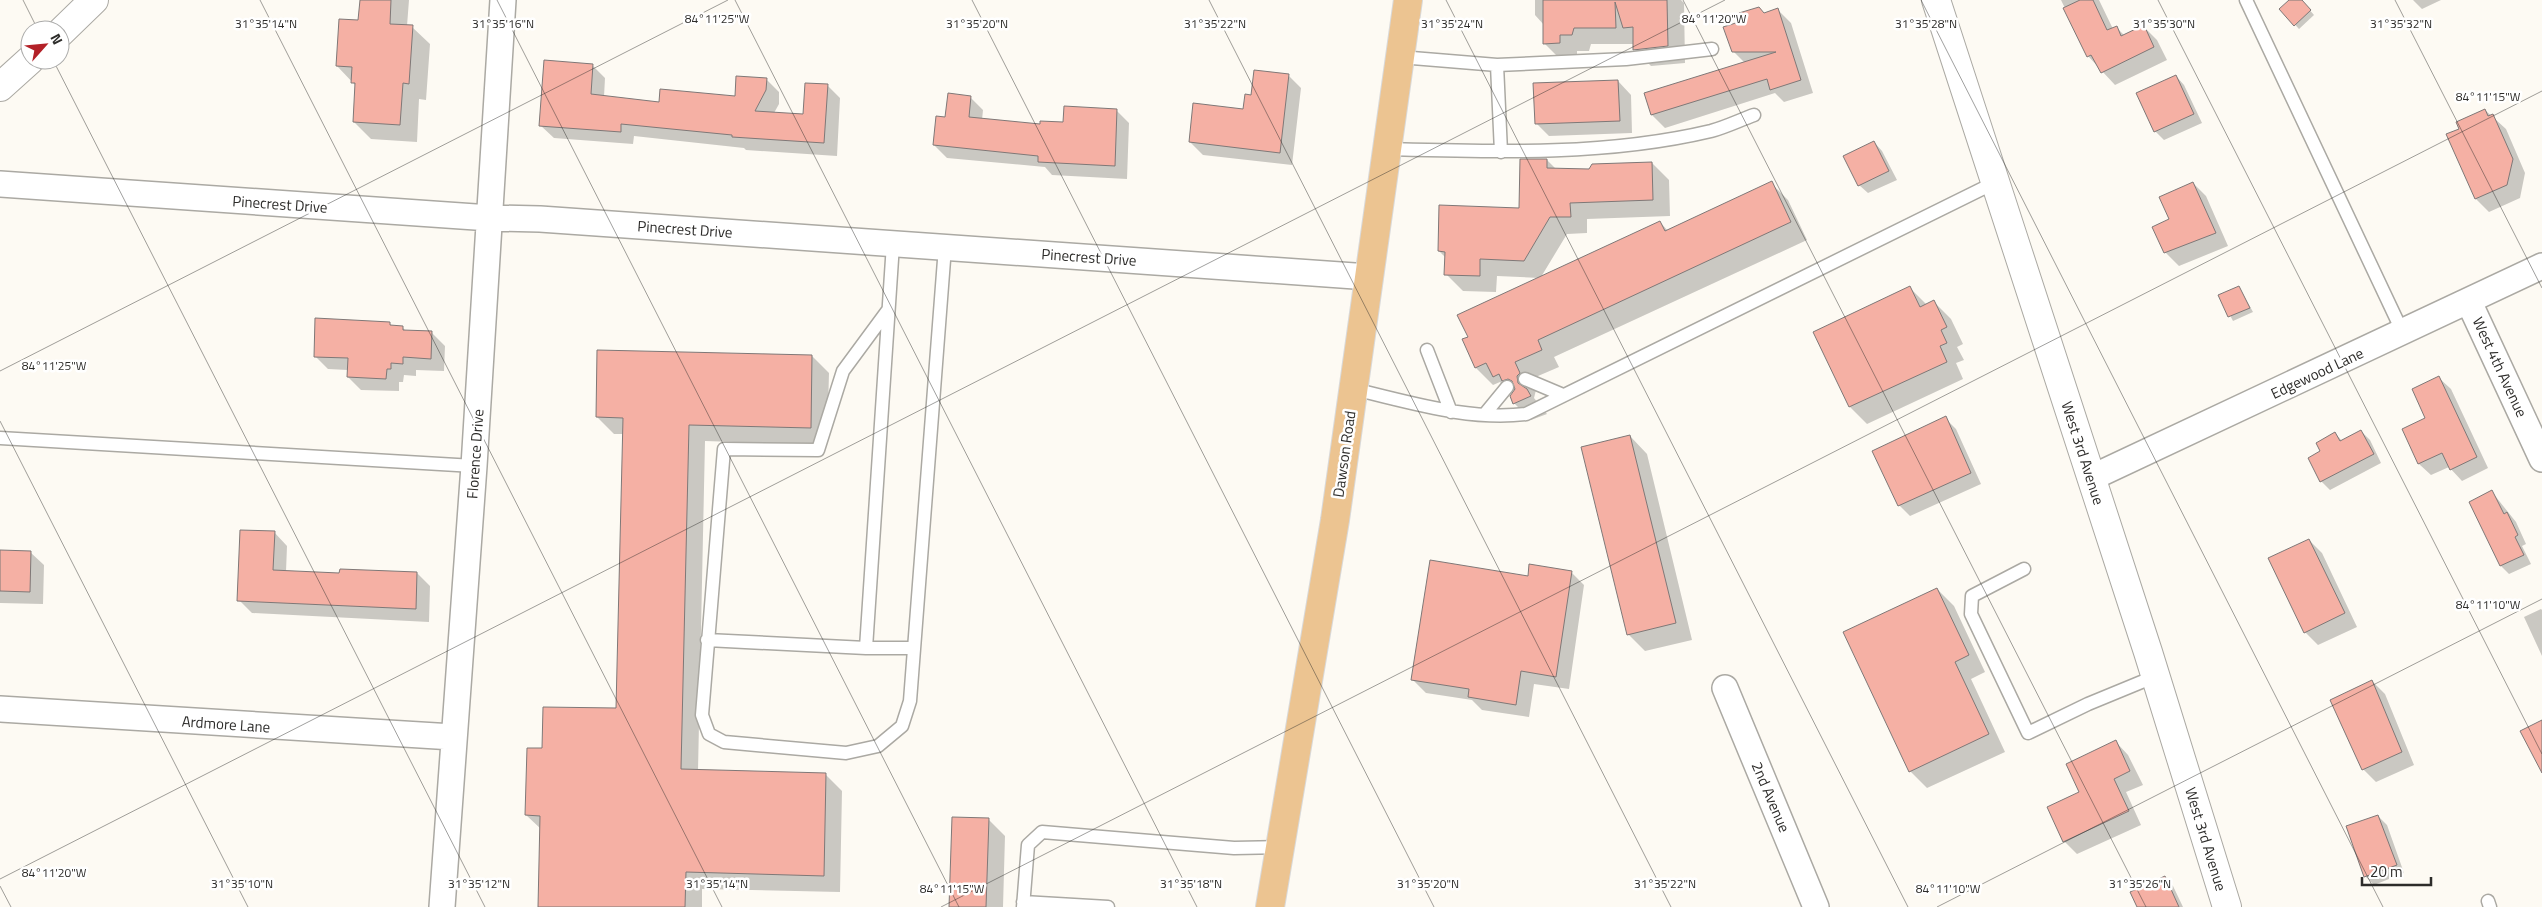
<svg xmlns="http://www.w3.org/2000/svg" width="2542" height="907" font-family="'Titillium Web',sans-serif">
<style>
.shadow{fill:#0003}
.building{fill:#f5b0a4;stroke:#7f7877}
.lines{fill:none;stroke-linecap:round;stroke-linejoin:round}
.service-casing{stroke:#aba9a3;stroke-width:15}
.minor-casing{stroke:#aba9a3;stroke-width:28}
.tertiary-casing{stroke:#aba9a3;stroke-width:30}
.primary-casing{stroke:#d9d9d9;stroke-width:30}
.service{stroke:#fff;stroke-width:12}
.minor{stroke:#fff;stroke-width:25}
.tertiary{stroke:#fff;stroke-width:28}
.primary{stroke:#ecc491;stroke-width:28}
.ticks{fill:none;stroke:#2d2c2a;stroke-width:1;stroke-opacity:0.45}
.labels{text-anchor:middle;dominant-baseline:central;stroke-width:5;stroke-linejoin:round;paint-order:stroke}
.street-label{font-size:15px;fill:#2d2c2a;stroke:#fff}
.ticks-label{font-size:12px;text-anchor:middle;fill:#2d2c2a;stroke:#fff;stroke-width:5;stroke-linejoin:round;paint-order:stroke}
</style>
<rect width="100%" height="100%" fill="#fdfaf3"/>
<path class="shadow" d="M 361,0 L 409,0 L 407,26 L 412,27 L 430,44 L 426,100 L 419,99 L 417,142 L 371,139 L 354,122 L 356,86 L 337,66 L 360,22 Z
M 1535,0 L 1681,0 L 1684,3 L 1685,63 L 1651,66 L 1634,49 L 1634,44 L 1591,44 L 1589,51 L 1577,51 L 1577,60 L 1561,60 L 1544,43 L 1544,25 L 1535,15 Z
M 2061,0 L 2099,0 L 2113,29 L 2116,27 L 2125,36 L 2144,27 L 2157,40 L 2167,60 L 2115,85 L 2088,56 Z
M 2290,0 L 2301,0 L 2314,15 L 2299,29 L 2281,9 Z
M 2413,0 L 2441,0 L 2422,9 Z
M 1778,10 L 1791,23 L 1813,93 L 1784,102 L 1775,93 L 1665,128 L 1652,115 L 1646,94 L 1745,63 L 1733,51 L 1744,22 Z
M 592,65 L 605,78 L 604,97 L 660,103 L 736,97 L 766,79 L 779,92 L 779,104 L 774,113 L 804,115 L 827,85 L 840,98 L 837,156 L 746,150 L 744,148 L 634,136 L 633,144 L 554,138 L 540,125 Z
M 1288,75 L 1301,88 L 1292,165 L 1203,155 L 1190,142 L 1244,110 L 1252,96 Z
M 2176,76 L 2184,85 L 2202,123 L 2164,140 L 2155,131 Z
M 1618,81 L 1631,95 L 1632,133 L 1549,136 L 1536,123 Z
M 970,97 L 983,110 L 982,120 L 1041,126 L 1064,123 L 1116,110 L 1129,123 L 1127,179 L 1052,175 L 1045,167 L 947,158 L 934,145 L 946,119 Z
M 2485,110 L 2506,129 L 2525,173 L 2520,198 L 2489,212 L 2476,199 L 2448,135 L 2461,129 Z
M 1874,142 L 1882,151 L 1897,180 L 1868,193 L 1859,185 Z
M 1547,160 L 1556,169 L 1590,171 L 1652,163 L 1669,180 L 1670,216 L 1587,219 L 1587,233 L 1567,234 L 1541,277 L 1660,222 L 1668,231 L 1771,183 L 1788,200 L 1807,240 L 1554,357 L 1559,367 L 1531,379 L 1536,390 L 1534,398 L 1547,414 L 1531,420 L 1514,403 L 1515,392 L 1511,393 L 1500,382 L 1493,385 L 1476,368 L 1464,340 L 1540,278 L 1497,276 L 1496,292 L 1463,291 L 1446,274 L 1446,258 L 1439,251 L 1520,209 Z
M 2193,183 L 2206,196 L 2228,246 L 2179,266 L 2166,253 L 2154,227 L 2170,220 Z
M 2239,287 L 2253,312 L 2233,321 L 2220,296 Z
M 1910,288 L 1927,305 L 1934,302 L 1951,319 L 1963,344 L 1957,347 L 1964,360 L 1956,363 L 1963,379 L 1867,424 L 1850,407 L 1815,332 Z
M 389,323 L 392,326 L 402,327 L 407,332 L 432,333 L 445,346 L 444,371 L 416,370 L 416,376 L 404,375 L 403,382 L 399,382 L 399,391 L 361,390 L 348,377 L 348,370 L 328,369 L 315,356 Z
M 812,356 L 829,373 L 827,445 L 705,441 L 698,771 L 825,774 L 842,791 L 840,892 L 702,889 L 702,907 L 539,907 L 541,829 L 526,815 L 543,750 L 617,710 L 624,434 L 614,434 L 597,417 Z
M 2439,378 L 2451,389 L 2488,468 L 2462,481 L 2449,467 L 2431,475 L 2419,464 L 2404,430 L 2427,419 Z
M 1945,418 L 1956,429 L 1981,484 L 1910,516 L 1899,505 L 1874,452 Z
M 2361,431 L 2370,440 L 2381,463 L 2330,490 L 2321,481 L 2322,451 L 2335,433 L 2342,441 Z
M 1630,436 L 1647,454 L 1692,640 L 1645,651 L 1628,634 Z
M 2492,492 L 2516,522 L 2526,544 L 2522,546 L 2531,564 L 2509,574 L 2501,566 Z
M 274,532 L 287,546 L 286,572 L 341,575 L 417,573 L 430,586 L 429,622 L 252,613 L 239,600 Z
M 2309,540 L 2322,553 L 2357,627 L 2318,645 L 2305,632 Z
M 0,552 L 30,552 L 44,565 L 43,604 L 0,603 Z
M 1571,572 L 1584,585 L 1569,689 L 1534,684 L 1529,717 L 1482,710 L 1472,700 L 1426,693 L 1413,680 L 1529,577 Z
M 1937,589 L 1954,606 L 1985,672 L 1971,679 L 2005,752 L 1927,788 L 1910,771 Z
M 2541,609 L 2542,610 L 2542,656 L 2524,617 Z
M 2372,681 L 2385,694 L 2414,765 L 2376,782 L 2363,769 Z
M 2116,742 L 2128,755 L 2143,785 L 2126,792 L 2141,825 L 2077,854 L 2064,841 L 2081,792 Z
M 2378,816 L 2387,825 L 2404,873 L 2374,885 L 2365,876 Z
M 988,819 L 1005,836 L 1003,907 L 950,907 Z
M 2164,877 L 2173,886 L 2183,907 L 2138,907 Z"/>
<path class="building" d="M 360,0 L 391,0 L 390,24 L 413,25 L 409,84 L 403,83 L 400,125 L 353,122 L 355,83 L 351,83 L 352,67 L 336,66 L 339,19 L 358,20 Z
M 1543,0 L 1667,0 L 1668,46 L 1633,50 L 1633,27 L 1623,28 L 1615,2 L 1616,28 L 1574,28 L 1572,35 L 1560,35 L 1560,43 L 1543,44 Z
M 2080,0 L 2093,0 L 2107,30 L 2117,26 L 2121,36 L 2144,25 L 2154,47 L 2101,73 L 2091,55 L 2087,57 L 2063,8 Z
M 2289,0 L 2302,0 L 2311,10 L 2294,26 L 2279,9 Z
M 1759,7 L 1764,13 L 1778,8 L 1801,80 L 1770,90 L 1767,79 L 1651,115 L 1644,93 L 1776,52 L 1732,52 L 1723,27 L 1742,21 L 1739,13 Z
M 544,60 L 593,64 L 591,94 L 659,102 L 660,89 L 735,96 L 736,76 L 767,78 L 766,90 L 755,111 L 803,114 L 805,83 L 828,84 L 824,143 L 732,137 L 732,135 L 621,124 L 621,132 L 539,126 Z
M 1254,70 L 1289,74 L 1280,153 L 1189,142 L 1193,103 L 1243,109 L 1245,94 L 1251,95 Z
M 2176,75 L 2194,114 L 2154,132 L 2136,93 Z
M 1618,80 L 1620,121 L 1535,124 L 1533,83 Z
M 948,93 L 971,96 L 969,117 L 1040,124 L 1040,121 L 1063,122 L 1064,106 L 1117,109 L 1115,166 L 1038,162 L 1038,156 L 933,145 L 936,116 L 945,117 Z
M 2485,109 L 2488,116 L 2493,114 L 2513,159 L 2507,185 L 2475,199 L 2446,134 L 2459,129 L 2456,122 Z
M 1874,141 L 1889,171 L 1858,186 L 1843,156 Z
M 1520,159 L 1547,159 L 1547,168 L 1589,169 L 1592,164 L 1652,162 L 1653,200 L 1570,203 L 1571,217 L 1550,217 L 1524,261 L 1480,259 L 1480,276 L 1444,275 L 1445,252 L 1438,251 L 1439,205 L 1519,208 Z
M 1772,181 L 1791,222 L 1538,340 L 1542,350 L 1515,362 L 1520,373 L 1517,376 L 1518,383 L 1527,389 L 1531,396 L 1513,404 L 1510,396 L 1515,389 L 1512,381 L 1508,379 L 1502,381 L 1499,374 L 1493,377 L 1486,363 L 1475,368 L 1462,339 L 1468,337 L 1457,315 L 1660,221 L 1665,231 Z
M 2193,182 L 2216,233 L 2164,253 L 2152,227 L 2169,219 L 2159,197 Z
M 1910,286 L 1920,307 L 1934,300 L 1947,327 L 1941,330 L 1947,343 L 1940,346 L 1947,362 L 1849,407 L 1813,332 Z
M 2239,286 L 2250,308 L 2228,317 L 2218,295 Z
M 315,318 L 390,322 L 390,325 L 403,326 L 403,330 L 432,331 L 431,359 L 403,357 L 403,364 L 391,363 L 391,369 L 387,369 L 386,379 L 347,377 L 348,358 L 314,357 Z
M 597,350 L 812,355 L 811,428 L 689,425 L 681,769 L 826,773 L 824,876 L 686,872 L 685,907 L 538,907 L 540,816 L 525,815 L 527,748 L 542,748 L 543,707 L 616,708 L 623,418 L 596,417 Z
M 2439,376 L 2477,457 L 2450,470 L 2442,453 L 2418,464 L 2402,429 L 2425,418 L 2412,389 Z
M 1946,416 L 1971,473 L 1898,506 L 1872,451 Z
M 2361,430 L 2374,454 L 2320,482 L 2308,458 L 2320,451 L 2316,443 L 2335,432 L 2340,441 Z
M 1630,435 L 1676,623 L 1627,635 L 1581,447 Z
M 2492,490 L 2504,514 L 2507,512 L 2518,535 L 2515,537 L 2524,555 L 2500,566 L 2469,502 Z
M 240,530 L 275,531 L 273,570 L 339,573 L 340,569 L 417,572 L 416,609 L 237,601 Z
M 2309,539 L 2345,613 L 2304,633 L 2268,558 Z
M 0,550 L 31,551 L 30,592 L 0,591 Z
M 1430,560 L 1528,576 L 1529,564 L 1572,571 L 1556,677 L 1521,671 L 1516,705 L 1468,697 L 1469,689 L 1411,680 Z
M 1937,588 L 1969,655 L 1955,662 L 1989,734 L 1909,772 L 1843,632 Z
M 2372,680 L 2402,752 L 2362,770 L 2330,700 Z
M 2542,720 L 2542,773 L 2520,731 Z
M 2116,740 L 2130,771 L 2114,779 L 2129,811 L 2063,842 L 2047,807 L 2079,792 L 2066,764 Z
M 2378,815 L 2397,865 L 2364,877 L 2346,826 Z
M 952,817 L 989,818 L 986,907 L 949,907 Z
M 2165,876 L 2179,907 L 2137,907 L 2130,892 Z"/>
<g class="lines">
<defs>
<path id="service" d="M 2246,0 L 2403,333
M 1400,57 L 1497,65 L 1501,152
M 1497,65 L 1626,59 L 1712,49
M 1387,149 C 1495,152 1606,156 1711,131 C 1726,127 1740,120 1754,115
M 893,244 L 866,648 L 914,648
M 888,310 L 843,371 L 818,450 L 724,449 L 702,715 L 709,734 L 724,742 L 846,753 L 878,746 L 902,726 L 910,701 L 945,247
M 1427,350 L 1451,412
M 1525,379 L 1563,395
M 1353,389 C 1410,402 1468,421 1526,414 L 1996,182
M 1484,415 L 1507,387
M 0,438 L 474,466
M 2024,569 L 1972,596 L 1971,614 L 2028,733 L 2088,704 L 2156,676
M 707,640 L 866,648
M 2488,901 L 2490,907
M 1023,902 L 1108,907
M 1023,907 L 1028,845 L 1042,832 L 1234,848 L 1280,847"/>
<path id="minor" d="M 0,184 L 490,218 L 540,219 L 1369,277
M 2469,302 L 2542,459
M 2091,478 L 2542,266
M 1725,688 L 1816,907
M 0,709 L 453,737
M 442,907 L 474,466 L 503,0"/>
<path id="tertiary" d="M 1936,0 L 2148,652 L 2227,907
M 60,33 L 94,0
M 0,87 L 30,60"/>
<path id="primary" d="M 1270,907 L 1335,520 L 1408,0"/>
</defs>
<use href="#service" class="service-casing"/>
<use href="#minor" class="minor-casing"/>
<use href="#tertiary" class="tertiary-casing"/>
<use href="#primary" class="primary-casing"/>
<use href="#service" class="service"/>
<use href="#minor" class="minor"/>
<use href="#tertiary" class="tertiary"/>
<use href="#primary" class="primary"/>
</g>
<path class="ticks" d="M 23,0 L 38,30M 260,0 L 722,907M 497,0 L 959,907M 735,0 L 1197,907M 972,0 L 1434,907M 1209,0 L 1671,907M 1446,0 L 1908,907M 1683,0 L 2146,907M 1921,0 L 2383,907M 2158,0 L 2542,754M 2395,0 L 2542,288M 53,60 L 485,907M 0,371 L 728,0M 0,421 L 248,907M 0,879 L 1725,0M 0,886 L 11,907M 941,907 L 2542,91M 1937,907 L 2542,599"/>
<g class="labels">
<g class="street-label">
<text transform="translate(280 204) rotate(4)">Pinecrest Drive</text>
<text transform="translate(685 229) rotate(4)">Pinecrest Drive</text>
<text transform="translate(1089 257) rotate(4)">Pinecrest Drive</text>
<text transform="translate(2500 367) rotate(65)">West 4th Avenue</text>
<text transform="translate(2317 373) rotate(-25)">Edgewood Lane</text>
<text transform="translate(2083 453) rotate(72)">West 3rd Avenue</text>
<text transform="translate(475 454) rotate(-86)">Florence Drive</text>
<text transform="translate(1344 454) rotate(-82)">Dawson Road</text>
<text transform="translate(226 724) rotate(4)">Ardmore Lane</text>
<text transform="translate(1771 797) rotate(67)">2nd Avenue</text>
<text transform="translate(2206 839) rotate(73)">West 3rd Avenue</text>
</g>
</g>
<g class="ticks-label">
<text x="717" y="23">84°11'25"W</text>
<text x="1714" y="23">84°11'20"W</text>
<text x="266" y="28">31°35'14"N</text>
<text x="503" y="28">31°35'16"N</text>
<text x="977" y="28">31°35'20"N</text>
<text x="1215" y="28">31°35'22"N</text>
<text x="1452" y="28">31°35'24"N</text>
<text x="1926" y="28">31°35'28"N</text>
<text x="2164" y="28">31°35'30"N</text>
<text x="2401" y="28">31°35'32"N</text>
<text x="2488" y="101">84°11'15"W</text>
<text x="54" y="370">84°11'25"W</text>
<text x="2488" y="609">84°11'10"W</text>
<text x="54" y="877">84°11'20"W</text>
<text x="242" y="888">31°35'10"N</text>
<text x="479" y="888">31°35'12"N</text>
<text x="717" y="888">31°35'14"N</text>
<text x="1191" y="888">31°35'18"N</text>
<text x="1428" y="888">31°35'20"N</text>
<text x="1665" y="888">31°35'22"N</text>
<text x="2140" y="888">31°35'26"N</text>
<text x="952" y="893">84°11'15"W</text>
<text x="1948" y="893">84°11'10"W</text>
</g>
<g transform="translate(45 45) rotate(63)"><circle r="24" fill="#ffffff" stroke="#ababaa"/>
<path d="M0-4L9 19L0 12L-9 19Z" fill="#b32128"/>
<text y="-8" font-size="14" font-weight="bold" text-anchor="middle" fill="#2d2c2a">N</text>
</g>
<path d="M2362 877v8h69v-8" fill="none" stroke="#2d2c2a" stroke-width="2.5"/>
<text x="2370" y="877" font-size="15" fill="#2d2c2a" stroke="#ffffff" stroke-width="4" paint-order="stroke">20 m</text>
</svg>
